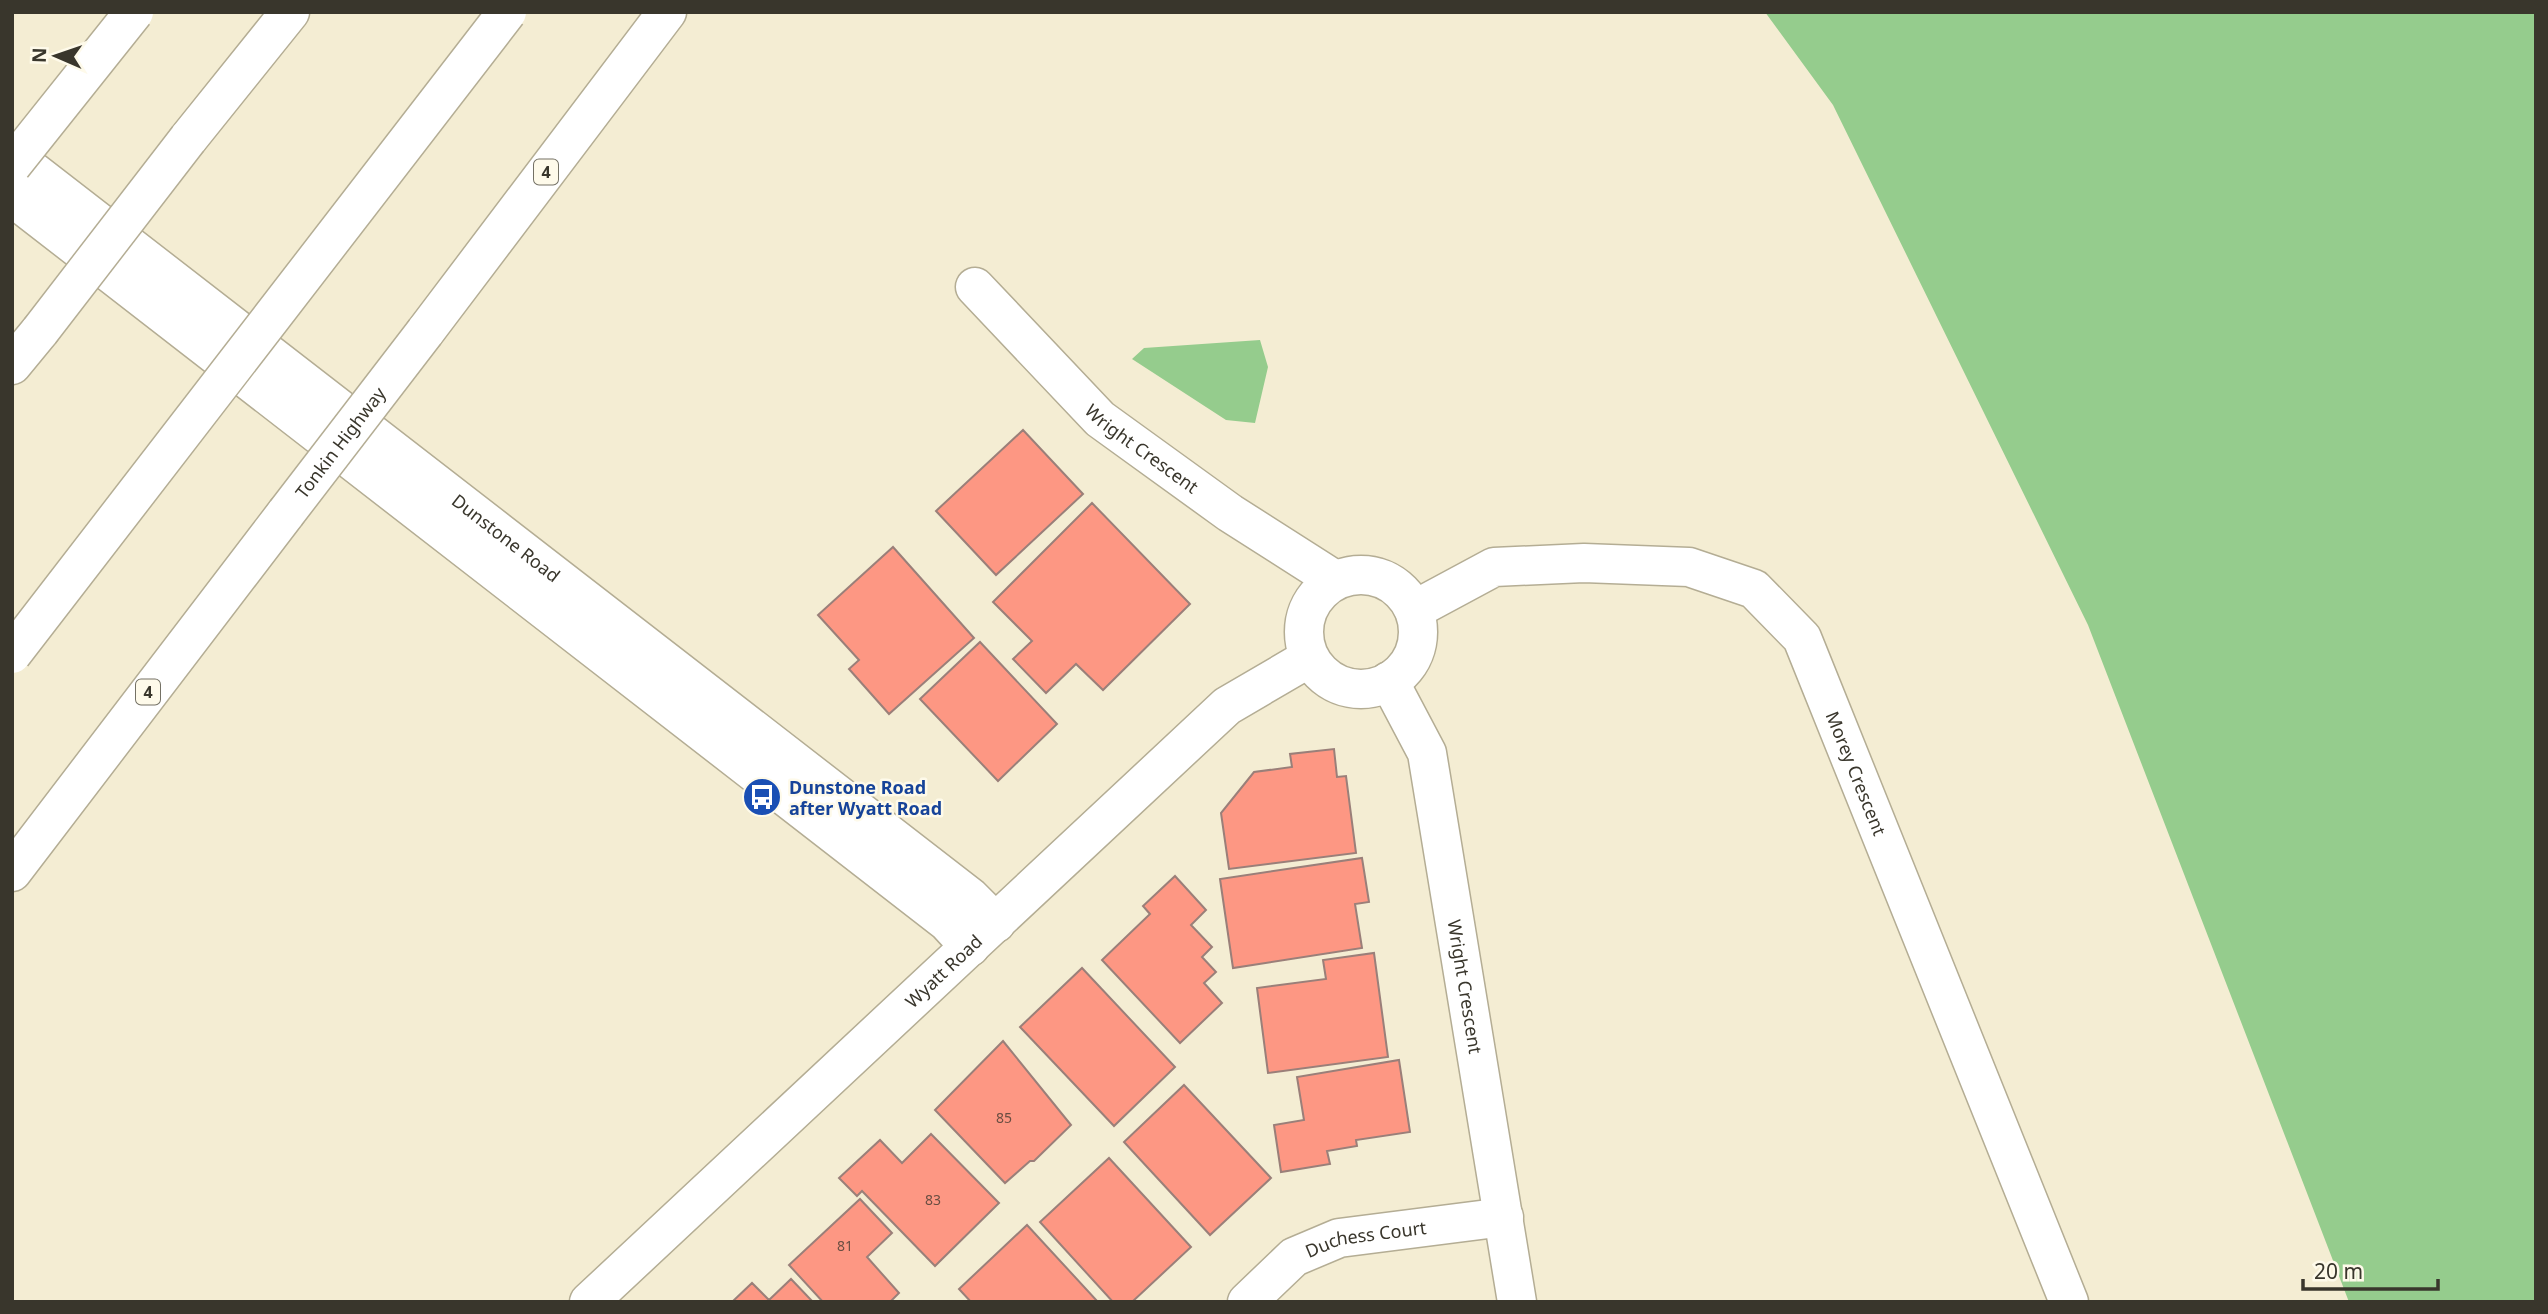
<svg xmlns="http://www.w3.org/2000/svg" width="2548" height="1314" font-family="'Noto Sans',sans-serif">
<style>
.green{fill:#95cc8d}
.building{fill:#fd9783;stroke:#9a7f79;stroke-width:2}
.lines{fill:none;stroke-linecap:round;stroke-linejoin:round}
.street-casing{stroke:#b4ad94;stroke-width:41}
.highway-casing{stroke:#b4ad94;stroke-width:41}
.street{stroke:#fff;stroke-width:38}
.highway{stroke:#fff;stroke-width:38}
.highway-bridge-casing{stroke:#b4ad94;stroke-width:41;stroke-linecap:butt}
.highway-bridge{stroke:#fff;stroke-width:38}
.labels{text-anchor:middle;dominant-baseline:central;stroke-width:5;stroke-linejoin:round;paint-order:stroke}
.number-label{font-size:14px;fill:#6a4e42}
.shield{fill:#fefaea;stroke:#747165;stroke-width:2}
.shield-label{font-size:16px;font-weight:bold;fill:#39362c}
.street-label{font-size:18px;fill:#39362c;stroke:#fefaea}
.transit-label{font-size:18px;font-weight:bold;fill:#164399;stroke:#fefaea;text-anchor:start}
</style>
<rect width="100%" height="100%" fill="#f4edd3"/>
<path class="green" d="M 1765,12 L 2536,12 L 2536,1302 L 2349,1302 L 2088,625 L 1833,105 Z
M 1260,340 L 1268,367 L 1255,423 L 1226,420 L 1132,359 L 1144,348 Z"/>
<path class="building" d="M 1023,430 L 1083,494 L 996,575 L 936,511 Z
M 1092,503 L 1190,604 L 1103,690 L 1076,664 L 1046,693 L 1013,659 L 1032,641 L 993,602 Z
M 893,547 L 974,638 L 889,714 L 849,669 L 859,660 L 818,615 Z
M 980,642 L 1057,724 L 998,781 L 920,699 Z
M 1334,749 L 1337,777 L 1346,776 L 1356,853 L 1229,869 L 1221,813 L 1254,772 L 1292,767 L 1290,754 Z
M 1362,858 L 1369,902 L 1355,904 L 1362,948 L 1233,968 L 1220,879 Z
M 1175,876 L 1206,910 L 1191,925 L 1212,947 L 1202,957 L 1216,972 L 1204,983 L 1222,1003 L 1180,1043 L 1102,960 L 1150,914 L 1143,906 Z
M 1374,953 L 1388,1057 L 1268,1073 L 1257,988 L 1326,979 L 1323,960 Z
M 1082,968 L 1175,1067 L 1114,1126 L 1020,1027 Z
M 1003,1041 L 1071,1125 L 1034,1161 L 1030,1161 L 1005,1183 L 935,1110 Z
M 1399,1060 L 1410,1132 L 1356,1140 L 1357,1146 L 1327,1151 L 1330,1164 L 1281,1172 L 1274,1125 L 1304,1120 L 1297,1077 Z
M 1184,1085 L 1271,1178 L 1210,1235 L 1124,1142 Z
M 931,1134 L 999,1203 L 935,1266 L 862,1191 L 857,1196 L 839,1178 L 880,1140 L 902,1163 Z
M 1109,1158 L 1191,1247 L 1132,1302 L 1113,1302 L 1040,1222 Z
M 860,1199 L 892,1233 L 867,1257 L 899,1293 L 890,1302 L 823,1302 L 789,1265 Z
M 1027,1225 L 1098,1302 L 971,1302 L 959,1289 Z
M 791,1279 L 813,1302 L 732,1302 L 752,1283 L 769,1300 Z"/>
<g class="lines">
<defs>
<g id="street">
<path id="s1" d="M 12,155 L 970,897 L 996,923"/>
<path d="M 12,197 L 947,922 L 970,947"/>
<path id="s2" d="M 975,287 L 1100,419 L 1230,513 L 1335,580"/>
<circle cx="1361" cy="632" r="57"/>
<path id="s3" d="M 1414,610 L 1494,567 L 1584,563 L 1689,567 L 1754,589 L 1802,638 L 2069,1302"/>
<path id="s4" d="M 1389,681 L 1427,753 L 1517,1302"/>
<path id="s5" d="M 589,1302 L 1227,706 L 1309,658"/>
<path id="s6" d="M 1247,1302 L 1294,1257 L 1339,1238 L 1504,1217"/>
</g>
<path id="highway" d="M 188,139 L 290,12
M 425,332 L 667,12
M 12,365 L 40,331
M 12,872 L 286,513"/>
</defs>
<use href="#street" class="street-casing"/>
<use href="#highway" class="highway-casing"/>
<use href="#street" class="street"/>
<use href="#highway" class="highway"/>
<defs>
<g id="highway-bridge">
<path d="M 12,165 L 134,12"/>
<path d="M 40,331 L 188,139"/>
<path id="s7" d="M 286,513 L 425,332"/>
<path d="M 12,654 L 507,12"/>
</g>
</defs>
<use href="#highway-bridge" class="highway-bridge-casing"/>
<use href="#highway-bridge" class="highway-bridge"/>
</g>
<defs>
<symbol id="bus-disc" viewBox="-11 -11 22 22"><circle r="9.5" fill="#1a4fb4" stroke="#fefaea"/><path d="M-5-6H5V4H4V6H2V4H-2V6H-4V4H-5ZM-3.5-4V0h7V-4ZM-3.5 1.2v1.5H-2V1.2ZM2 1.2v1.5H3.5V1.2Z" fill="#fff"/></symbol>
</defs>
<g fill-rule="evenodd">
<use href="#bus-disc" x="740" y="775" width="44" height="44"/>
</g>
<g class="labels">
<g class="number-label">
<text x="1004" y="1117">85</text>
<text x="933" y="1199">83</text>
<text x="845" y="1245">81</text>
</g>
<g class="shield">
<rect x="534" y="159.5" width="24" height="25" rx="5"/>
<rect x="136" y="679.5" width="24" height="25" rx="5"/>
</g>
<g class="shield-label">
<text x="546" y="172">4</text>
<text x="148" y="692">4</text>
</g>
<g class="street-label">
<text stroke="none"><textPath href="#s7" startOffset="89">Tonkin Highway</textPath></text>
<text stroke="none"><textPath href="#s2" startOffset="233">Wright Crescent</textPath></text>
<text stroke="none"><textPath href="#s1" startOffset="625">Dunstone Road</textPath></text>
<text stroke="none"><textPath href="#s3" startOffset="569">Morey Crescent</textPath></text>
<text stroke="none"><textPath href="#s5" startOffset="485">Wyatt Road</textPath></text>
<text stroke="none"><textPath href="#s4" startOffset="318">Wright Crescent</textPath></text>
<text stroke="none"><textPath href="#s6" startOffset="140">Duchess Court</textPath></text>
</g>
<g class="transit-label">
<text x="789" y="787">Dunstone Road<tspan x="789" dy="21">after Wyatt Road</tspan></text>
</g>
</g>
<rect width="2548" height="1314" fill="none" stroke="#39362c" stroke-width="28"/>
<g transform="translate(56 56) rotate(272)" stroke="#fefaea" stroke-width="5" paint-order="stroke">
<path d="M0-5L12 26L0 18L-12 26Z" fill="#39362c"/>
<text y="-10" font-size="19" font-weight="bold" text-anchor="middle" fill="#39362c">N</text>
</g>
<path d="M2303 1279v10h135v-10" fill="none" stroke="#39362c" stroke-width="3.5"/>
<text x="2314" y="1279" font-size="21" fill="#39362c" stroke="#fefaea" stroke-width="5" paint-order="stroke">20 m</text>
</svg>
